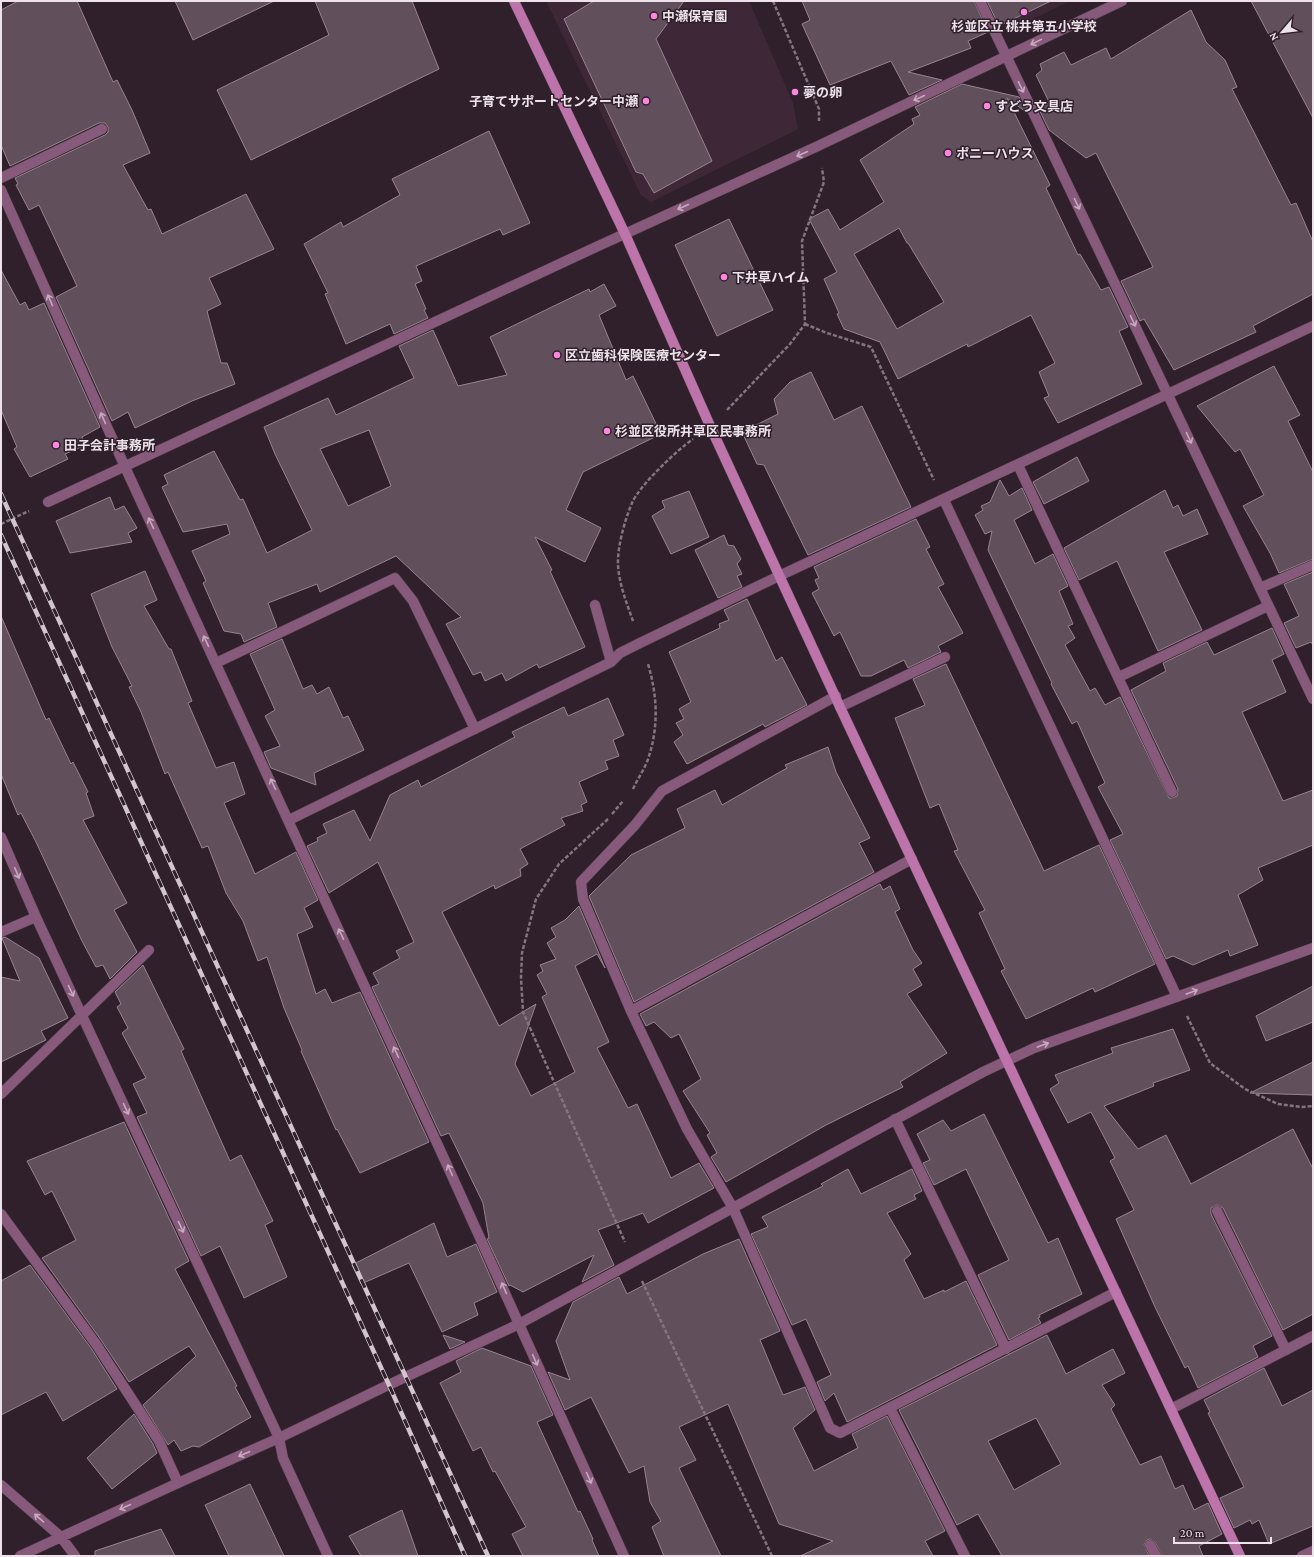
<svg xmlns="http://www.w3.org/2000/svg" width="1314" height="1557" font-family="'Crimson Pro','Noto Sans JP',serif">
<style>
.built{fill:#3e2838}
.building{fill:#614f5b;stroke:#988491;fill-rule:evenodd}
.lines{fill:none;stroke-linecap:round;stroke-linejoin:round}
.lane-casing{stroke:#4a3b46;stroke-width:11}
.street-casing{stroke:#4a3b46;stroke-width:11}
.secondary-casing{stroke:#4a3b46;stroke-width:11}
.path{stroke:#83757e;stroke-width:2.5;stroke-dasharray:4 2;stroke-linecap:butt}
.lane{stroke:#87597a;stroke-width:10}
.street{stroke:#87597a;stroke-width:10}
.secondary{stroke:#bd74aa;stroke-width:10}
.rail-casing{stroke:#d1c6cd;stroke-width:4.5}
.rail{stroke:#30202b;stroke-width:3;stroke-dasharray:9;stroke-linecap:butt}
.oneway{stroke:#c4abbd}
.poi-dot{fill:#fe85e0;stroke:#30202b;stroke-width:1.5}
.labels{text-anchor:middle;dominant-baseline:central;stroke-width:3;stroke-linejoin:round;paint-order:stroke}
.poi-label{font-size:13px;font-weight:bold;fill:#ede2e9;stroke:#30202b;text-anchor:start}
</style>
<rect width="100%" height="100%" fill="#30202b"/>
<path class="built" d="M 546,1 L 749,1 L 793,103 L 798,129 L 651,202 L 641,195 Z
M 997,1 L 1070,1 L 1017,27 L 1007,24 Z"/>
<path class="building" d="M 18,1 L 77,1 L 113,82 L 117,80 L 132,110 L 150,153 L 123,165 L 148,210 L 151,209 L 162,234 L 246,194 L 274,249 L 209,278 L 221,304 L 207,311 L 221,363 L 227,363 L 235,384 L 192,401 L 135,428 L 128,412 L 112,421 L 56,297 L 77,286 L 39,205 L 29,210 L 16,185 L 18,184 L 15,178 L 105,135 L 108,132 L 108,127 L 105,123 L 99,123 L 10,166 L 1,145 L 1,10 Z
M 175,1 L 274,1 L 193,40 Z
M 315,1 L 412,1 L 439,69 L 251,160 L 217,90 L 329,35 Z
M 594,1 L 684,1 L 656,39 L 712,161 L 654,193 L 643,174 L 636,172 L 564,19 Z
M 802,1 L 974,1 L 988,32 L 968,41 L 971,48 L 908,72 L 942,80 L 909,95 L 891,61 L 830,85 L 802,24 L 810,20 Z
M 987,1 L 1051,1 L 999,26 Z
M 1251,1 L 1313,1 L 1313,118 Z
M 1191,10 L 1206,42 L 1225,60 L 1237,87 L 1232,89 L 1291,205 L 1296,203 L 1313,242 L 1313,294 L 1253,326 L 1256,332 L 1174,370 L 1144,319 L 1140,321 L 1121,281 L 1153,267 L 1096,153 L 1086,158 L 1049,130 L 1035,101 L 1050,104 L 1036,75 L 1042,70 L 1040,64 L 1064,52 L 1071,65 L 1106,48 L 1111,59 Z
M 962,84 L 1019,97 L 1026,112 L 1007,98 L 1050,185 L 1046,188 L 1078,255 L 1080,254 L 1101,290 L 1109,287 L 1128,327 L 1119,331 L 1142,384 L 1058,423 L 1044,398 L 1049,396 L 1039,372 L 1055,363 L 1031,315 L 968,347 L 967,344 L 898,379 L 880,342 L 844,329 L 837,314 L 839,313 L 824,279 L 837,272 L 809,219 L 828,209 L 840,230 L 884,202 L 860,160 L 914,124 L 912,119 L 920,115 L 915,107 ZM 899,228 L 907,243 L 908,243 L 944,302 L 897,329 L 854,254 Z
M 489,131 L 530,223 L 503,235 L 500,229 L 416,266 L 422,281 L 415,284 L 426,309 L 424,310 L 428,318 L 394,334 L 390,324 L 346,344 L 325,294 L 328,293 L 304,244 L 341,222 L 343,227 L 400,195 L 392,179 Z
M 729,219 L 773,310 L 717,336 L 675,245 Z
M 1,270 L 20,305 L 25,302 L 29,310 L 44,303 L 100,427 L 82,437 L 86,445 L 65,454 L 68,459 L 30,477 L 14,449 L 17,447 L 1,410 Z
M 604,284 L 616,306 L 599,315 L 626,380 L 633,376 L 661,434 L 583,472 L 566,510 L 601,528 L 585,562 L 535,537 L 552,570 L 550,571 L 585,647 L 539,668 L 537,664 L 506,681 L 502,673 L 485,681 L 481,672 L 473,675 L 446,624 L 461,617 L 396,556 L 320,592 L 317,584 L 268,603 L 277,627 L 244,642 L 241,634 L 224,631 L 203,583 L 206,581 L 192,551 L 230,534 L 227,524 L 183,532 L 162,487 L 168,484 L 164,475 L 214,451 L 240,500 L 243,499 L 267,553 L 312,530 L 275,454 L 264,427 L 328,398 L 336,415 L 414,378 L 399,346 L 433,330 L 458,386 L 507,375 L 490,337 L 589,289 L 590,292 ZM 369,430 L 391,486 L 348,506 L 320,449 Z
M 1274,366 L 1300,415 L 1288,421 L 1313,472 L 1313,559 L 1279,573 L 1270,553 L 1243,506 L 1264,495 L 1240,449 L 1235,452 L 1197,406 Z
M 811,372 L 834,420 L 862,406 L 911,507 L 808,555 L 764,465 L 757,464 L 742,432 L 778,414 L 774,399 L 790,382 Z
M 1077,457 L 1089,481 L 1044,504 L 1033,482 Z
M 1000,480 L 1009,496 L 1022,488 L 1032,510 L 1014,520 L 1035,564 L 1053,554 L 1068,586 L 1059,591 L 1073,624 L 1068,626 L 1075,638 L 1065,645 L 1090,691 L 1095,688 L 1105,705 L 1120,697 L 1169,798 L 1172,798 L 1177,796 L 1178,789 L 1131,690 L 1166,671 L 1163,663 L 1207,642 L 1214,655 L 1272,628 L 1284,654 L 1272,660 L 1286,692 L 1242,712 L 1283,801 L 1313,790 L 1313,845 L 1258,868 L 1263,880 L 1238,895 L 1258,945 L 1230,956 L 1228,950 L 1193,965 L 1173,956 L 1166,959 L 1110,840 L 1123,834 L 1098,787 L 1105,783 L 1077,721 L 1072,724 L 1051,684 L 1052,683 L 988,550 L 992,531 L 985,534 L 975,515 L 983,510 L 981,506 L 990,502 Z
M 1165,490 L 1173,508 L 1178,505 L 1183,516 L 1197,509 L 1208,534 L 1164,552 L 1202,630 L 1158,651 L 1117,561 L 1079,580 L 1064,548 Z
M 689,491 L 709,537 L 671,554 L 652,516 L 665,508 L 662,501 Z
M 110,497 L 115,510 L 124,506 L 137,528 L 128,533 L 132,542 L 70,553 L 56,521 Z
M 916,519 L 930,547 L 926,549 L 944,584 L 938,587 L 963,633 L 938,646 L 941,652 L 908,668 L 904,660 L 871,676 L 861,676 L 840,632 L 834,636 L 812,593 L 819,589 L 815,580 L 819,578 L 814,567 Z
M 724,535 L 728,545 L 734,546 L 741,559 L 737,564 L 742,574 L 737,576 L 742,587 L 718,598 L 695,550 Z
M 145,571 L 157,600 L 144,606 L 169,649 L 171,649 L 192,701 L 188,703 L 216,768 L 234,762 L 245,794 L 224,803 L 255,874 L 296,852 L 318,900 L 304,908 L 313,927 L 297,934 L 316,994 L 325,989 L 332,1003 L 360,992 L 429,1142 L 360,1173 L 337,1129 L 336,1130 L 301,1051 L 302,1050 L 284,1008 L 267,957 L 258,961 L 243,921 L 226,893 L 208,846 L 202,848 L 168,772 L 165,774 L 141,712 L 129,687 L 132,686 L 112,647 L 91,594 Z
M 1313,572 L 1313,645 L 1311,642 L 1296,648 L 1284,623 L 1299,616 L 1284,584 Z
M 747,599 L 776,661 L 782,657 L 807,705 L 765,727 L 763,724 L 687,764 L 674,742 L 683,735 L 676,723 L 684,719 L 679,709 L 691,702 L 669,652 L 720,628 L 719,624 L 729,620 L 724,610 Z
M 1,616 L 46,720 L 49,718 L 71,764 L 73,762 L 88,792 L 86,793 L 94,816 L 83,820 L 127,903 L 114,910 L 137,952 L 110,979 L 103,965 L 96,967 L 82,941 L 36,842 L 21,813 L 18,815 L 1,774 Z
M 282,639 L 303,689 L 312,685 L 317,694 L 329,687 L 343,718 L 348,716 L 364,750 L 314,773 L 316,785 L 271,768 L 264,752 L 280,746 L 265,716 L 275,710 L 250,654 Z
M 946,664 L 1044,871 L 1099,845 L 1155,964 L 1095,992 L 1093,988 L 1026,1019 L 1001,971 L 1005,969 L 979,913 L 985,910 L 954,851 L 958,850 L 939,804 L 930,808 L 895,718 L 925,705 L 913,679 Z
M 608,698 L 624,735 L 613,740 L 619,756 L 605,761 L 608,769 L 579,782 L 587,802 L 581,805 L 583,811 L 561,818 L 565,825 L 520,849 L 528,864 L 520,869 L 521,876 L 495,889 L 494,885 L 442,912 L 499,1026 L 536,1004 L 515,1064 L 531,1096 L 575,1072 L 542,997 L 547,994 L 537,975 L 543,971 L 540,965 L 556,959 L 547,943 L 556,937 L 551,928 L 565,920 L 579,906 L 605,968 L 597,954 L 575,966 L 609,1042 L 597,1048 L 628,1108 L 637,1104 L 671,1178 L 699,1163 L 714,1188 L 648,1223 L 643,1213 L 598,1230 L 614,1265 L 582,1282 L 594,1255 L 523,1292 L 510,1285 L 509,1286 L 487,1239 L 489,1238 L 483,1203 L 449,1133 L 441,1136 L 372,987 L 379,984 L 373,973 L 400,958 L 396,951 L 414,942 L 378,862 L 329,893 L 307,846 L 318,841 L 317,838 L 327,833 L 323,824 L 354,810 L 370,841 L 390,795 L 418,780 L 421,787 L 515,737 L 512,732 L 564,707 L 568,716 Z
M 828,747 L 836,772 L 870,838 L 859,843 L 874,872 L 634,1002 L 589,896 L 631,855 L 685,828 L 677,809 L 715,790 L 722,805 L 787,768 L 785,765 Z
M 880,884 L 883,890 L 890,886 L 900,909 L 895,912 L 913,950 L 922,963 L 913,969 L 922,985 L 907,994 L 947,1053 L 900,1082 L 903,1087 L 826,1125 L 726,1182 L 711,1157 L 717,1153 L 707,1135 L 710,1133 L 683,1091 L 701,1079 L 679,1034 L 671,1038 L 654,1022 L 646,1026 L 640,1014 Z
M 5,937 L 39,958 L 68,1018 L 41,1031 L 46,1040 L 1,1062 L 1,977 L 20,981 L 2,938 Z
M 143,965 L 184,1049 L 181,1051 L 230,1161 L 241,1155 L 273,1221 L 265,1225 L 287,1277 L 244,1298 L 220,1246 L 201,1256 L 137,1117 L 147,1113 L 133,1084 L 146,1078 L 122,1033 L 128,1028 L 117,1007 L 121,1004 L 115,992 Z
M 1313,986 L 1313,1022 L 1266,1041 L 1256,1016 Z
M 1173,1029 L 1190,1070 L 1153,1083 L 1154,1086 L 1104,1106 L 1138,1149 L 1166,1135 L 1191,1184 L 1293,1129 L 1313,1169 L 1313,1314 L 1283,1330 L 1223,1208 L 1217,1205 L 1211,1208 L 1211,1214 L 1272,1336 L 1253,1346 L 1258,1357 L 1198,1388 L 1188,1366 L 1185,1368 L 1155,1307 L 1116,1219 L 1134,1210 L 1110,1161 L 1115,1158 L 1091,1112 L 1068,1123 L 1050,1089 L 1059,1083 L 1055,1075 L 1113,1053 L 1111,1048 Z
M 1313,1062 L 1313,1095 L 1250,1093 Z
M 984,1114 L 1048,1243 L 1058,1238 L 1082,1294 L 1039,1315 L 1040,1317 L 1038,1318 L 1041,1323 L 1009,1340 L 978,1275 L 1009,1260 L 966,1169 L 934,1185 L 923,1163 L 930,1160 L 917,1134 L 943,1120 L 951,1131 Z
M 124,1122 L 189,1261 L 175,1269 L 237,1386 L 235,1387 L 251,1417 L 199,1447 L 193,1446 L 181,1451 L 174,1440 L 168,1445 L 143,1405 L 196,1356 L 189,1346 L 129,1382 L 101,1340 L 42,1258 L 76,1240 L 52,1191 L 45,1195 L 27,1161 Z
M 848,1169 L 861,1194 L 912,1169 L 922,1191 L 914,1195 L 916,1199 L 887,1213 L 911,1254 L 904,1260 L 924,1299 L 944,1290 L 944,1292 L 966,1281 L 997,1345 L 847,1422 L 834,1393 L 825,1401 L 817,1382 L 831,1375 L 806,1319 L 792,1325 L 751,1234 L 768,1227 L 762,1217 L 823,1186 L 821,1184 Z
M 434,1223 L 447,1257 L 476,1244 L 497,1292 L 474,1303 L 478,1315 L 442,1332 L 409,1263 L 361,1284 L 352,1265 Z
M 739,1239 L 780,1331 L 760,1340 L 783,1395 L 805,1387 L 815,1410 L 793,1428 L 814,1471 L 858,1448 L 852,1434 L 887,1416 L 945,1531 L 925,1541 L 933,1556 L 800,1556 L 833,1541 L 779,1524 L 728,1404 L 679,1427 L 696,1460 L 679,1468 L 721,1556 L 664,1556 L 652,1527 L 661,1521 L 650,1502 L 644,1466 L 629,1473 L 591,1397 L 565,1410 L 548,1372 L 570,1380 L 556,1341 L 573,1302 L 619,1277 L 627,1294 L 703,1254 Z
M 30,1265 L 91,1348 L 117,1389 L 63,1421 L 46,1392 L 1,1415 L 1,1281 Z
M 443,1335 L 465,1342 L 450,1349 Z
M 1047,1335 L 1066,1374 L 1113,1349 L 1125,1373 L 1102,1385 L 1115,1405 L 1111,1409 L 1140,1465 L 1161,1456 L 1175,1489 L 1183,1485 L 1194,1510 L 1208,1503 L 1222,1534 L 1199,1546 L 1203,1556 L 1162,1556 L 1155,1542 L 1150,1539 L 1147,1540 L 1144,1544 L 1149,1556 L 1002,1556 L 978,1514 L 957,1525 L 899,1410 ZM 1036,1418 L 1061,1464 L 1014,1490 L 988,1441 Z
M 482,1348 L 531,1366 L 553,1415 L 537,1422 L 578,1512 L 580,1511 L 593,1539 L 592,1540 L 599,1556 L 523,1556 L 512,1534 L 526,1527 L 495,1471 L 493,1472 L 481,1447 L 473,1451 L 440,1383 L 461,1372 L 456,1361 Z
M 1264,1368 L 1282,1406 L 1313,1390 L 1313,1526 L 1269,1544 L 1259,1520 L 1252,1524 L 1250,1520 L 1234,1528 L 1220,1498 L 1244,1487 L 1208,1413 L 1210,1412 L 1204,1400 Z
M 134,1414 L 153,1444 L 157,1453 L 112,1489 L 87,1458 Z
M 250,1484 L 284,1556 L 229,1556 L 205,1505 Z
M 402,1510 L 418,1556 L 361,1556 L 349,1536 Z
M 161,1529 L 175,1556 L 95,1556 L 95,1551 Z"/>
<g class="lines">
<defs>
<path id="lane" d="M 1018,465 L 1172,792
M 1260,588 L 1313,565
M 1119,677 L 1268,606
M 840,707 L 945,657
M 631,1011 L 912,859
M 1,1094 L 149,950
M 895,1119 L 1006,1349
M 1217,1211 L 1286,1350
M 1,1214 L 96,1344 L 159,1441 L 178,1483
M 1150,1545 L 1156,1556"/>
<path id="street" d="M 980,1 L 1313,699
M 1,178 L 102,129
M 1,190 L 125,467 L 442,1154 L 624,1556
M 944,500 L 1177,997
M 48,502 L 596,247 L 818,146 L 1122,1
M 595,605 L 611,662
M 216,663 L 395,578 L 413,601 L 475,729
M 836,696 L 662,791 L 635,825 L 581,882 L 583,899 L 631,1011 L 687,1129 L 733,1208 L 830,1428 L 840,1433 L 1116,1292
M 289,820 L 611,662 L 620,653 L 640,643 L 779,576 L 1313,326
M 1,837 L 36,917 L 279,1438 L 283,1458 L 328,1556
M 1,932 L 36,917
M 890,1408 L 965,1556
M 1171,1409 L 1313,1336
M 1,1485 L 61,1537 L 75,1556
M 20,1556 L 178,1483 L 279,1438 L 382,1388 L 519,1324 L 983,1072 L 1034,1048 L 1313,948
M 1302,1556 L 1313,1551"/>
<path id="secondary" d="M 514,1 L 625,234 L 711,428 L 840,707 L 1240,1556"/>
</defs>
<use href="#lane" class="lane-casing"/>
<use href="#street" class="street-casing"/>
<use href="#secondary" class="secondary-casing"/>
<path class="path" d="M 773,1 L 819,109 L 819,121
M 805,324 L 827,333 L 871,347 L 934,480
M 727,410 L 790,344 L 805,324 L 802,241 L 824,182 L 822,168
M 1,524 L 29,511
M 633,621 C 627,604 619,584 618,565 C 617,548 625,519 632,503 C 639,486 677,450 693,439
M 633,789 C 638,778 646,767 649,756 C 659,725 657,694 648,664
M 612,814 L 623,801
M 608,819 L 559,864 L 536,899 L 522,953 L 521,978 L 523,1012 L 625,1242
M 1187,1016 L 1210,1063 L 1245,1089 L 1278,1104 L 1302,1107 L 1313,1106
M 642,1281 L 772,1556"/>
<use href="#lane" class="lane"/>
<use href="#street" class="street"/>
<use href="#secondary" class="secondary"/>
<defs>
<path id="rail" d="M 1,494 L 488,1556
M 1,535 L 389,1385 L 465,1556"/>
</defs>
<use href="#rail" class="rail-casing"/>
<use href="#rail" class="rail"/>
</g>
<defs><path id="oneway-shaft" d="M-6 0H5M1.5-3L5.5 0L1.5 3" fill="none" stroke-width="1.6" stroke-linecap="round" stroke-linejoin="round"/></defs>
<g class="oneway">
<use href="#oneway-shaft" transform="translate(1036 42) rotate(154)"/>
<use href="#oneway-shaft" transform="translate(1021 87) rotate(64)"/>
<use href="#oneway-shaft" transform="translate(919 98) rotate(155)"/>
<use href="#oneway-shaft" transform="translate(802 154) rotate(156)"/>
<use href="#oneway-shaft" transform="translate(1077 204) rotate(64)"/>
<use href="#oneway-shaft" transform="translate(683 207) rotate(156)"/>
<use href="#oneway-shaft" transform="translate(50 300) rotate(-114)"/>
<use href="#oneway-shaft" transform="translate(1133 321) rotate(64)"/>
<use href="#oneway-shaft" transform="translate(103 418) rotate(-114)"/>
<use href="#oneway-shaft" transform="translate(1189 438) rotate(65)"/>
<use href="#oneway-shaft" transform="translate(151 523) rotate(-115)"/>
<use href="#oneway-shaft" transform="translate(206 641) rotate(-115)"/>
<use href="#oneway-shaft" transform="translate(273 784) rotate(-115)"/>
<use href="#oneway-shaft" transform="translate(17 873) rotate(67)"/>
<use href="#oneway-shaft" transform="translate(341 934) rotate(-115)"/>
<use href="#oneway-shaft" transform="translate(71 991) rotate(65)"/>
<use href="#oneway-shaft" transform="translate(1192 992) rotate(-20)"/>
<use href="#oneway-shaft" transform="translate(1043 1045) rotate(-20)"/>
<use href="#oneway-shaft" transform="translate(396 1052) rotate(-115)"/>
<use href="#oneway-shaft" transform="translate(126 1109) rotate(65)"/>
<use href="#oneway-shaft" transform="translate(450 1170) rotate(-114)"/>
<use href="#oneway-shaft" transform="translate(181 1227) rotate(65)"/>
<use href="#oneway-shaft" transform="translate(504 1288) rotate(-114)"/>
<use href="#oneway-shaft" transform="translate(535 1360) rotate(66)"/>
<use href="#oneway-shaft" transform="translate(244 1454) rotate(157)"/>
<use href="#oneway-shaft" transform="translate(589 1478) rotate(66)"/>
<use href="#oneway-shaft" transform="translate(125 1507) rotate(155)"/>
<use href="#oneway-shaft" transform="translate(39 1518) rotate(-139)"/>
</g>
<g class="poi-dot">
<circle cx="1024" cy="12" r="4"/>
<circle cx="654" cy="16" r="4"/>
<circle cx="795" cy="92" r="4"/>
<circle cx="646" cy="101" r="4"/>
<circle cx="987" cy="106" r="4"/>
<circle cx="948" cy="153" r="4"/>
<circle cx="724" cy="277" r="4"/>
<circle cx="557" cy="355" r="4"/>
<circle cx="607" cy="431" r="4"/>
<circle cx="56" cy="445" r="4"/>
</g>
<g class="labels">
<g class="poi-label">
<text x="662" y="16">中瀬保育園</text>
<text x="1024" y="26" text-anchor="middle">杉並区立 桃井第五小学校</text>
<text x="803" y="92">夢の卵</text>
<text x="638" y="101" text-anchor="end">子育てサポートセンター中瀬</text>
<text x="995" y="106">すどう文具店</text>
<text x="956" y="153">ポニーハウス</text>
<text x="732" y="277">下井草ハイム</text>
<text x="565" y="355">区立歯科保険医療センター</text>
<text x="615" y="431">杉並区役所井草区民事務所</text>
<text x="64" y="445">田子会計事務所</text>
</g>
</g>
<rect width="1314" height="1557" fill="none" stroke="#ede2e9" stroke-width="4"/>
<g transform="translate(1282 32) rotate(242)" stroke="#30202b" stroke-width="3" paint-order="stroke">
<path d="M0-3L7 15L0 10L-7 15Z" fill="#ede2e9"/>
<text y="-6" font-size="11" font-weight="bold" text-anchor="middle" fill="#ede2e9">N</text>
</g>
<path d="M1174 1537v6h97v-6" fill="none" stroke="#ede2e9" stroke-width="2"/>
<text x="1180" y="1537" font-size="12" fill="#ede2e9" stroke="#30202b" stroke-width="3" paint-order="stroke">20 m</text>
</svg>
